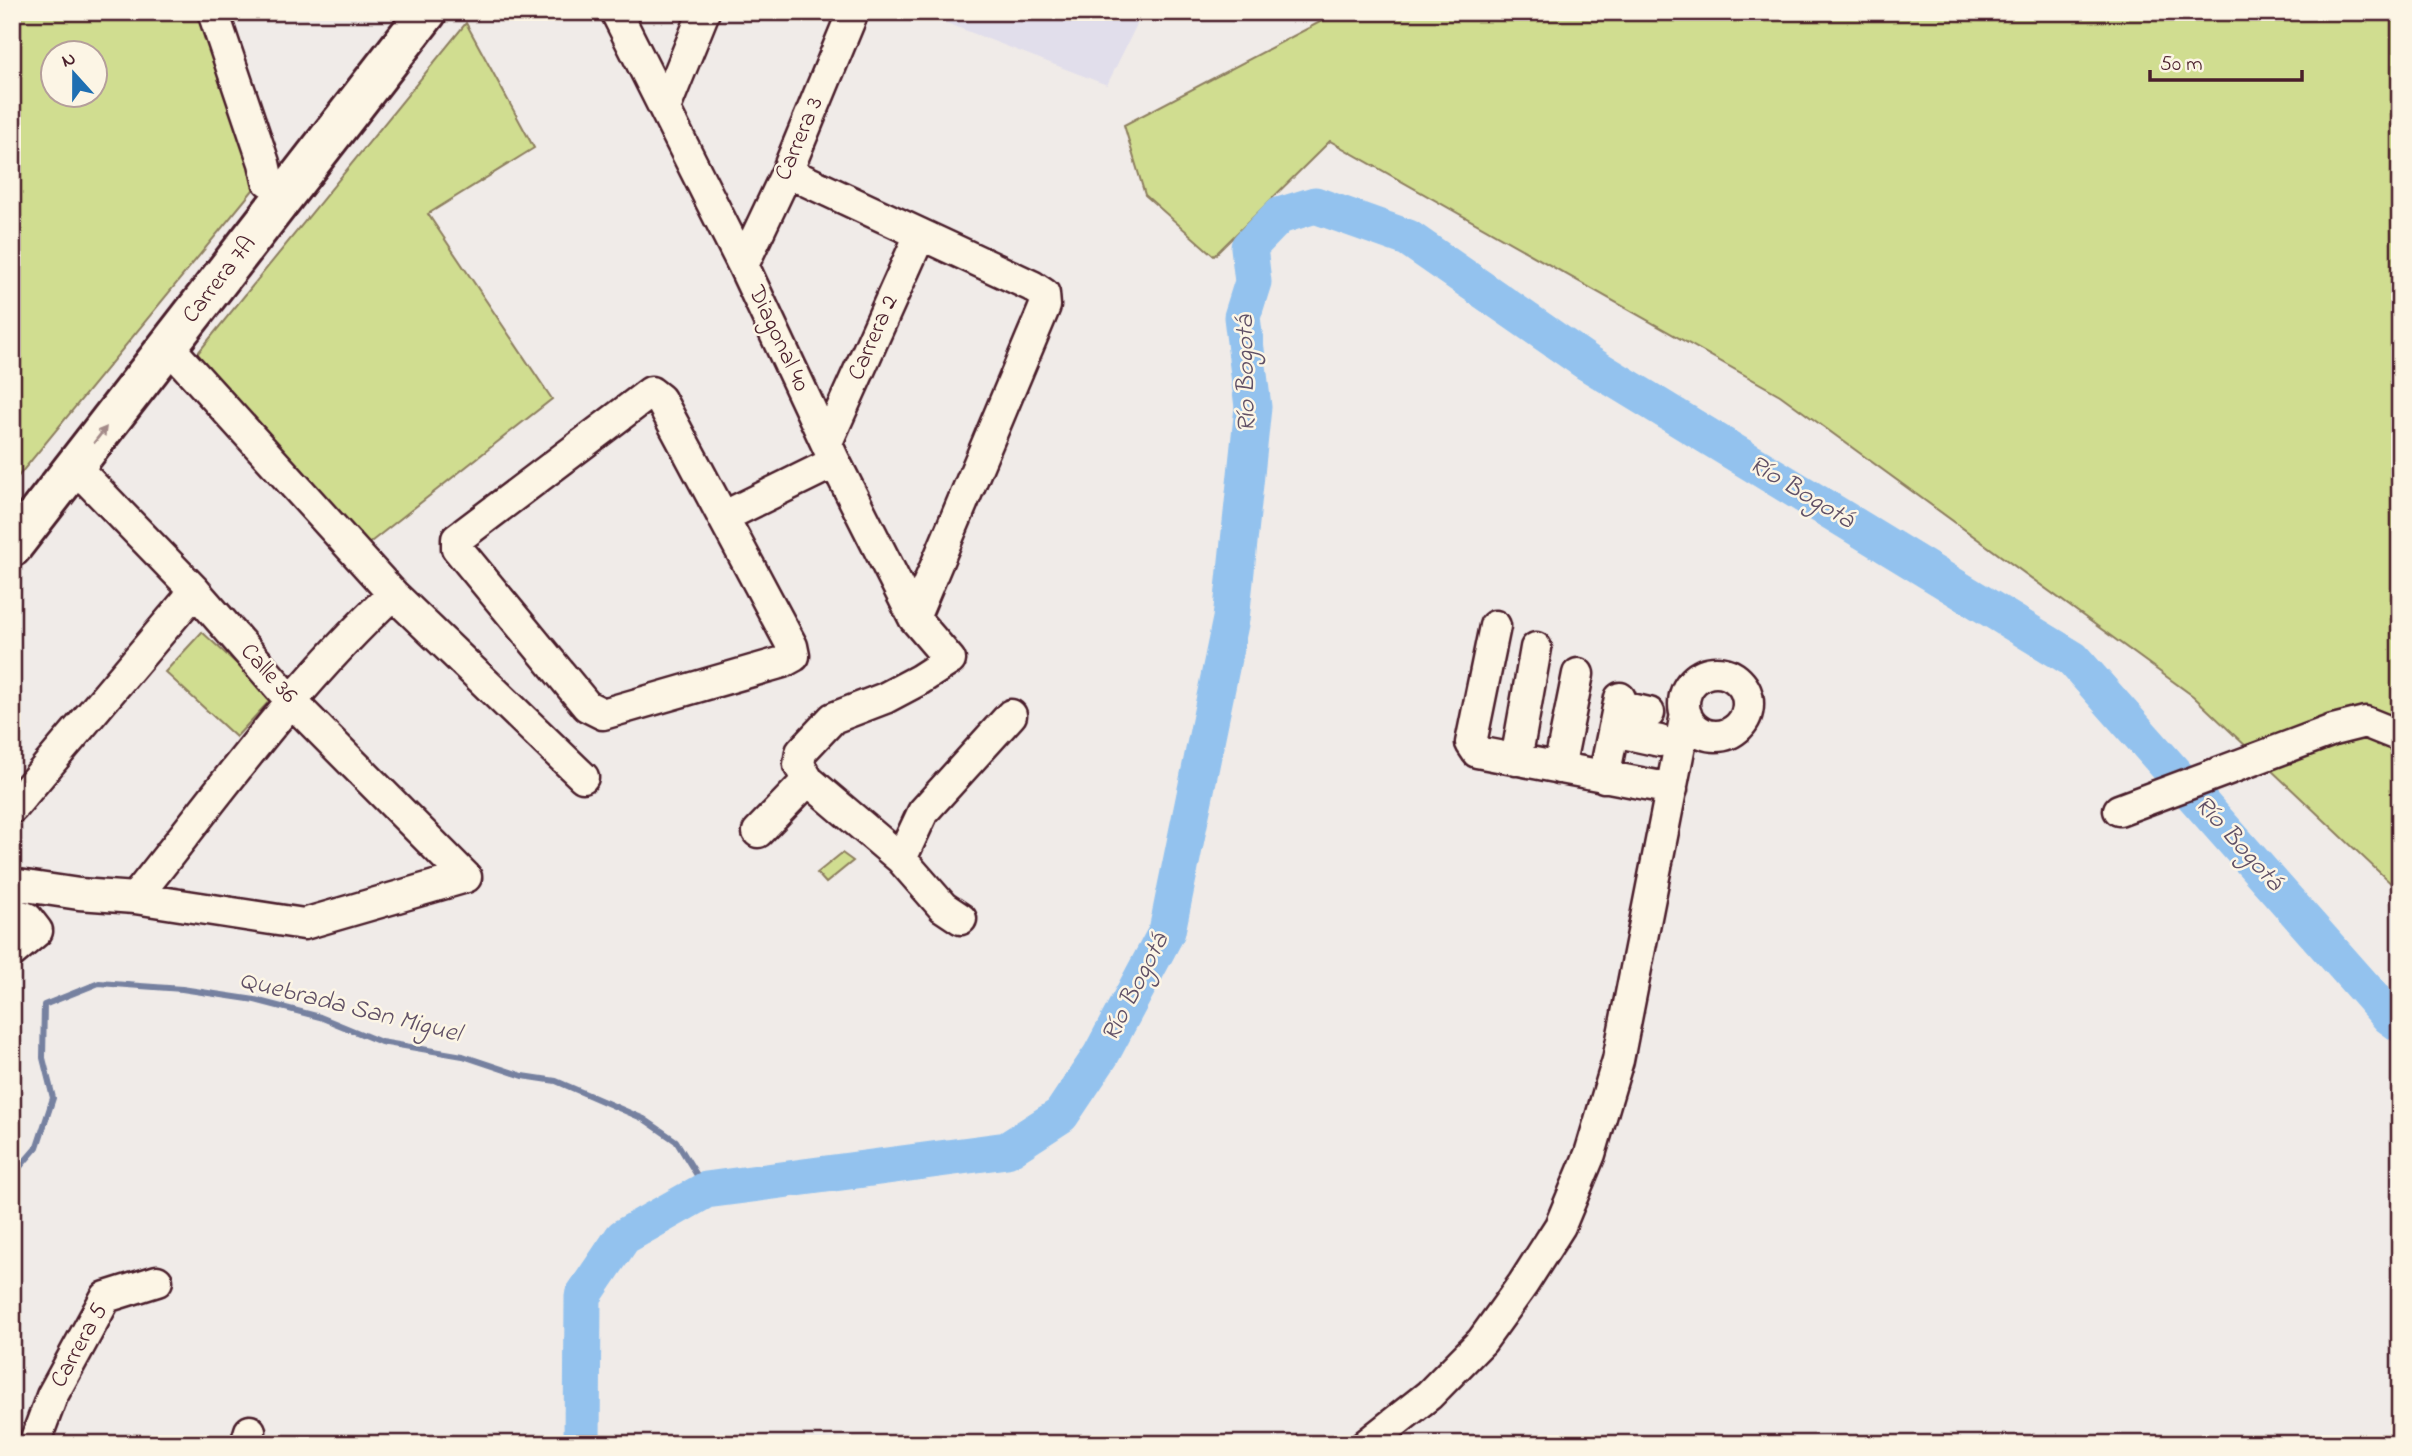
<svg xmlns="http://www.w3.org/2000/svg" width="2412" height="1456" font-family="'Indie Flower',sans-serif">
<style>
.built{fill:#e1deeb}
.green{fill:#d0dd90;stroke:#8d7e5e;stroke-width:2;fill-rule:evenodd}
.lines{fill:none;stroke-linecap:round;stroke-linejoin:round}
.stream{stroke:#7681a0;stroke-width:6}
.river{stroke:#93c2ee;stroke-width:37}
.minor-casing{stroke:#4a1f2b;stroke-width:35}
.major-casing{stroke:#4a1f2b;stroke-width:44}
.path{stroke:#4a1f2b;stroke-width:3.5;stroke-dasharray:2 5;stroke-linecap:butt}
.minor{stroke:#fcf5e5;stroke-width:30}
.major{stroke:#fcf5e5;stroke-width:38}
.oneway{fill:#a38a88}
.labels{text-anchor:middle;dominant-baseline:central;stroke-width:5;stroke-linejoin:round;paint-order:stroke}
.street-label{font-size:24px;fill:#4a1f2b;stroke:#fcf5e5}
.water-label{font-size:26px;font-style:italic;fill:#605066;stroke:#fcf5e5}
</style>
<rect width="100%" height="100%" fill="#f0ebe8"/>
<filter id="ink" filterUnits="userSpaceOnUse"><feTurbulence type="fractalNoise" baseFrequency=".0143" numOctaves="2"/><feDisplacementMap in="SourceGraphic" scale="14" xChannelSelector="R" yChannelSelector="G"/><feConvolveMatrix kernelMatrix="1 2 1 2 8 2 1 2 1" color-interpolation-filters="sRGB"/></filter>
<g filter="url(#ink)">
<path class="built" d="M 918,12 L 1143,12 L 1107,85 Z"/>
<path class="green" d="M 12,12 L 205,12 L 262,179 L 12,484 ZM 52,52 L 94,52 L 94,94 L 52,94 Z
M 1339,12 L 2400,12 L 2400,892 L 2193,696 L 1780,395 L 1330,141 L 1214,256 L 1145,195 L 1124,125 Z
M 466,23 L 534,148 L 428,214 L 552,399 L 362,549 L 193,359 Z
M 202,632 L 273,697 L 236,737 L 165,672 Z
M 842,853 L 853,861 L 826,883 L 817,873 Z"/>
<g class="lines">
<path class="stream" d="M 12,1176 L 37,1147 L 53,1098 L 43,1058 L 44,1005 L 99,983 L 182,989 L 255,1000 L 320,1017 L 381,1042 L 463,1056 L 523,1076 L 556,1081 L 644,1119 L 676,1141 L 706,1190"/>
<path class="river" d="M 582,1444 L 583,1296 L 623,1237 L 706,1190 L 1007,1150 L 1061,1115 L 1101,1055 L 1167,931 L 1231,619 L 1253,407 L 1242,317 L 1253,282 L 1249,247 L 1279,216 L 1315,205 L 1408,238 L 1588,363 L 2073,659 L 2389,1016 L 2400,1024"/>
<defs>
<path id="minor" d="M 213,12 L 264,163 L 268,181
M 616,12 L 743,265 L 835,462 L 914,618 L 950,660 L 919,680 L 885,698 L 833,718 L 801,752 L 799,765 L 808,780 L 901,859 L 943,907 L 961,919
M 665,108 L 704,12
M 787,172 L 1032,286 L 1044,294 L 1045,306 L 914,618
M 743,265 L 787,172 L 853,12
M 169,347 L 393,594 L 583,777
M 651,392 L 660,399 L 792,646 L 794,656 L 783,662 L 603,714 L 587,706 L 457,548 L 457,539 Z
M 827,442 L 920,235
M 723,517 L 835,462
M 1495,626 L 1471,743 L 1477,752 L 1672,789
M1684 704a32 32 0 1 1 64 0a32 32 0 1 1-64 0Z
M 1619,706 L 1649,713
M 1614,731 L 1660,741
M 1516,760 L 1536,648
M 1559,768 L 1578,674
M 1604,777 L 1620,698
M 12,808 L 195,591
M 2119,810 L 2333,730 L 2365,722 L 2400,736
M 758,832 L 808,780
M 901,859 L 923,812 L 1011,715
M 12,884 L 79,894 L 135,898 L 304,924 L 466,877 L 292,702 L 195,591 L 75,467
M 135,898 C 218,794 296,684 393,594
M 12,913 L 27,918 L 37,931 L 12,952
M 34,1444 L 52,1396 L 106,1297 L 157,1281
M 246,1444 L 250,1431
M 1367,1444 L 1429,1395 L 1482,1341 L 1523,1284 L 1560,1226 L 1590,1154 L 1618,1060 L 1686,714"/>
<path id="major" d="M 12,547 L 427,12"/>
</defs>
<use href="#minor" class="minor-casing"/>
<use href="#major" class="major-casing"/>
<path class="path" d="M 287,12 L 290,14"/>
<use href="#minor" class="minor"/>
<use href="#major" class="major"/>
</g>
<defs><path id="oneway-solid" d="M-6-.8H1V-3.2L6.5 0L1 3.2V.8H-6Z" transform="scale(1.75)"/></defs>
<use class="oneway" href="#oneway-solid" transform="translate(100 435) rotate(-52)"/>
</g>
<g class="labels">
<g class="street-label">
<text transform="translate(800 139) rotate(-67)">Carrera 3</text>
<text transform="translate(220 280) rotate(-52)">Carrera 7A</text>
<text transform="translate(874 338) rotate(-66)">Carrera 2</text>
<text transform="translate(778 339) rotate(65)">Diagonal 40</text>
<text transform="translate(268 674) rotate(48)">Calle 36</text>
<text transform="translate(80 1346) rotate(-61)">Carrera 5</text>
</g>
<g class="water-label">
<text transform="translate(1247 374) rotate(-91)">Río Bogotá</text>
<text transform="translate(1801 493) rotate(31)">Río Bogotá</text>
<text transform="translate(2238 844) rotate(48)">Río Bogotá</text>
<text transform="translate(1136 988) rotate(-63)">Río Bogotá</text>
<text transform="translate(350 1008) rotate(14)">Quebrada San Miguel</text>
</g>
</g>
<rect width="2412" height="1456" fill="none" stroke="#fcf5e5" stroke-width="42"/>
<rect x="21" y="21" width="2370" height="1414" fill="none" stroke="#4a1f2b" stroke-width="2.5" filter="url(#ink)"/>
<g transform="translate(74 74) rotate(339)"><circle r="33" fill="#fcf5e5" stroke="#b59f9b" stroke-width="2"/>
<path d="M0-5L12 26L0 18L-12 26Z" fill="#1f6fb2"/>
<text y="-10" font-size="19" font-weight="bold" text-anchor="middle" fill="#4a1f2b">N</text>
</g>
<path d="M2150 70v10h152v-10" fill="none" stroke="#4a1f2b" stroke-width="3.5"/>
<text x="2160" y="70" font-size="21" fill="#4a1f2b" stroke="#fcf5e5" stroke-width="5" paint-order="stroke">50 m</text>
</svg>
